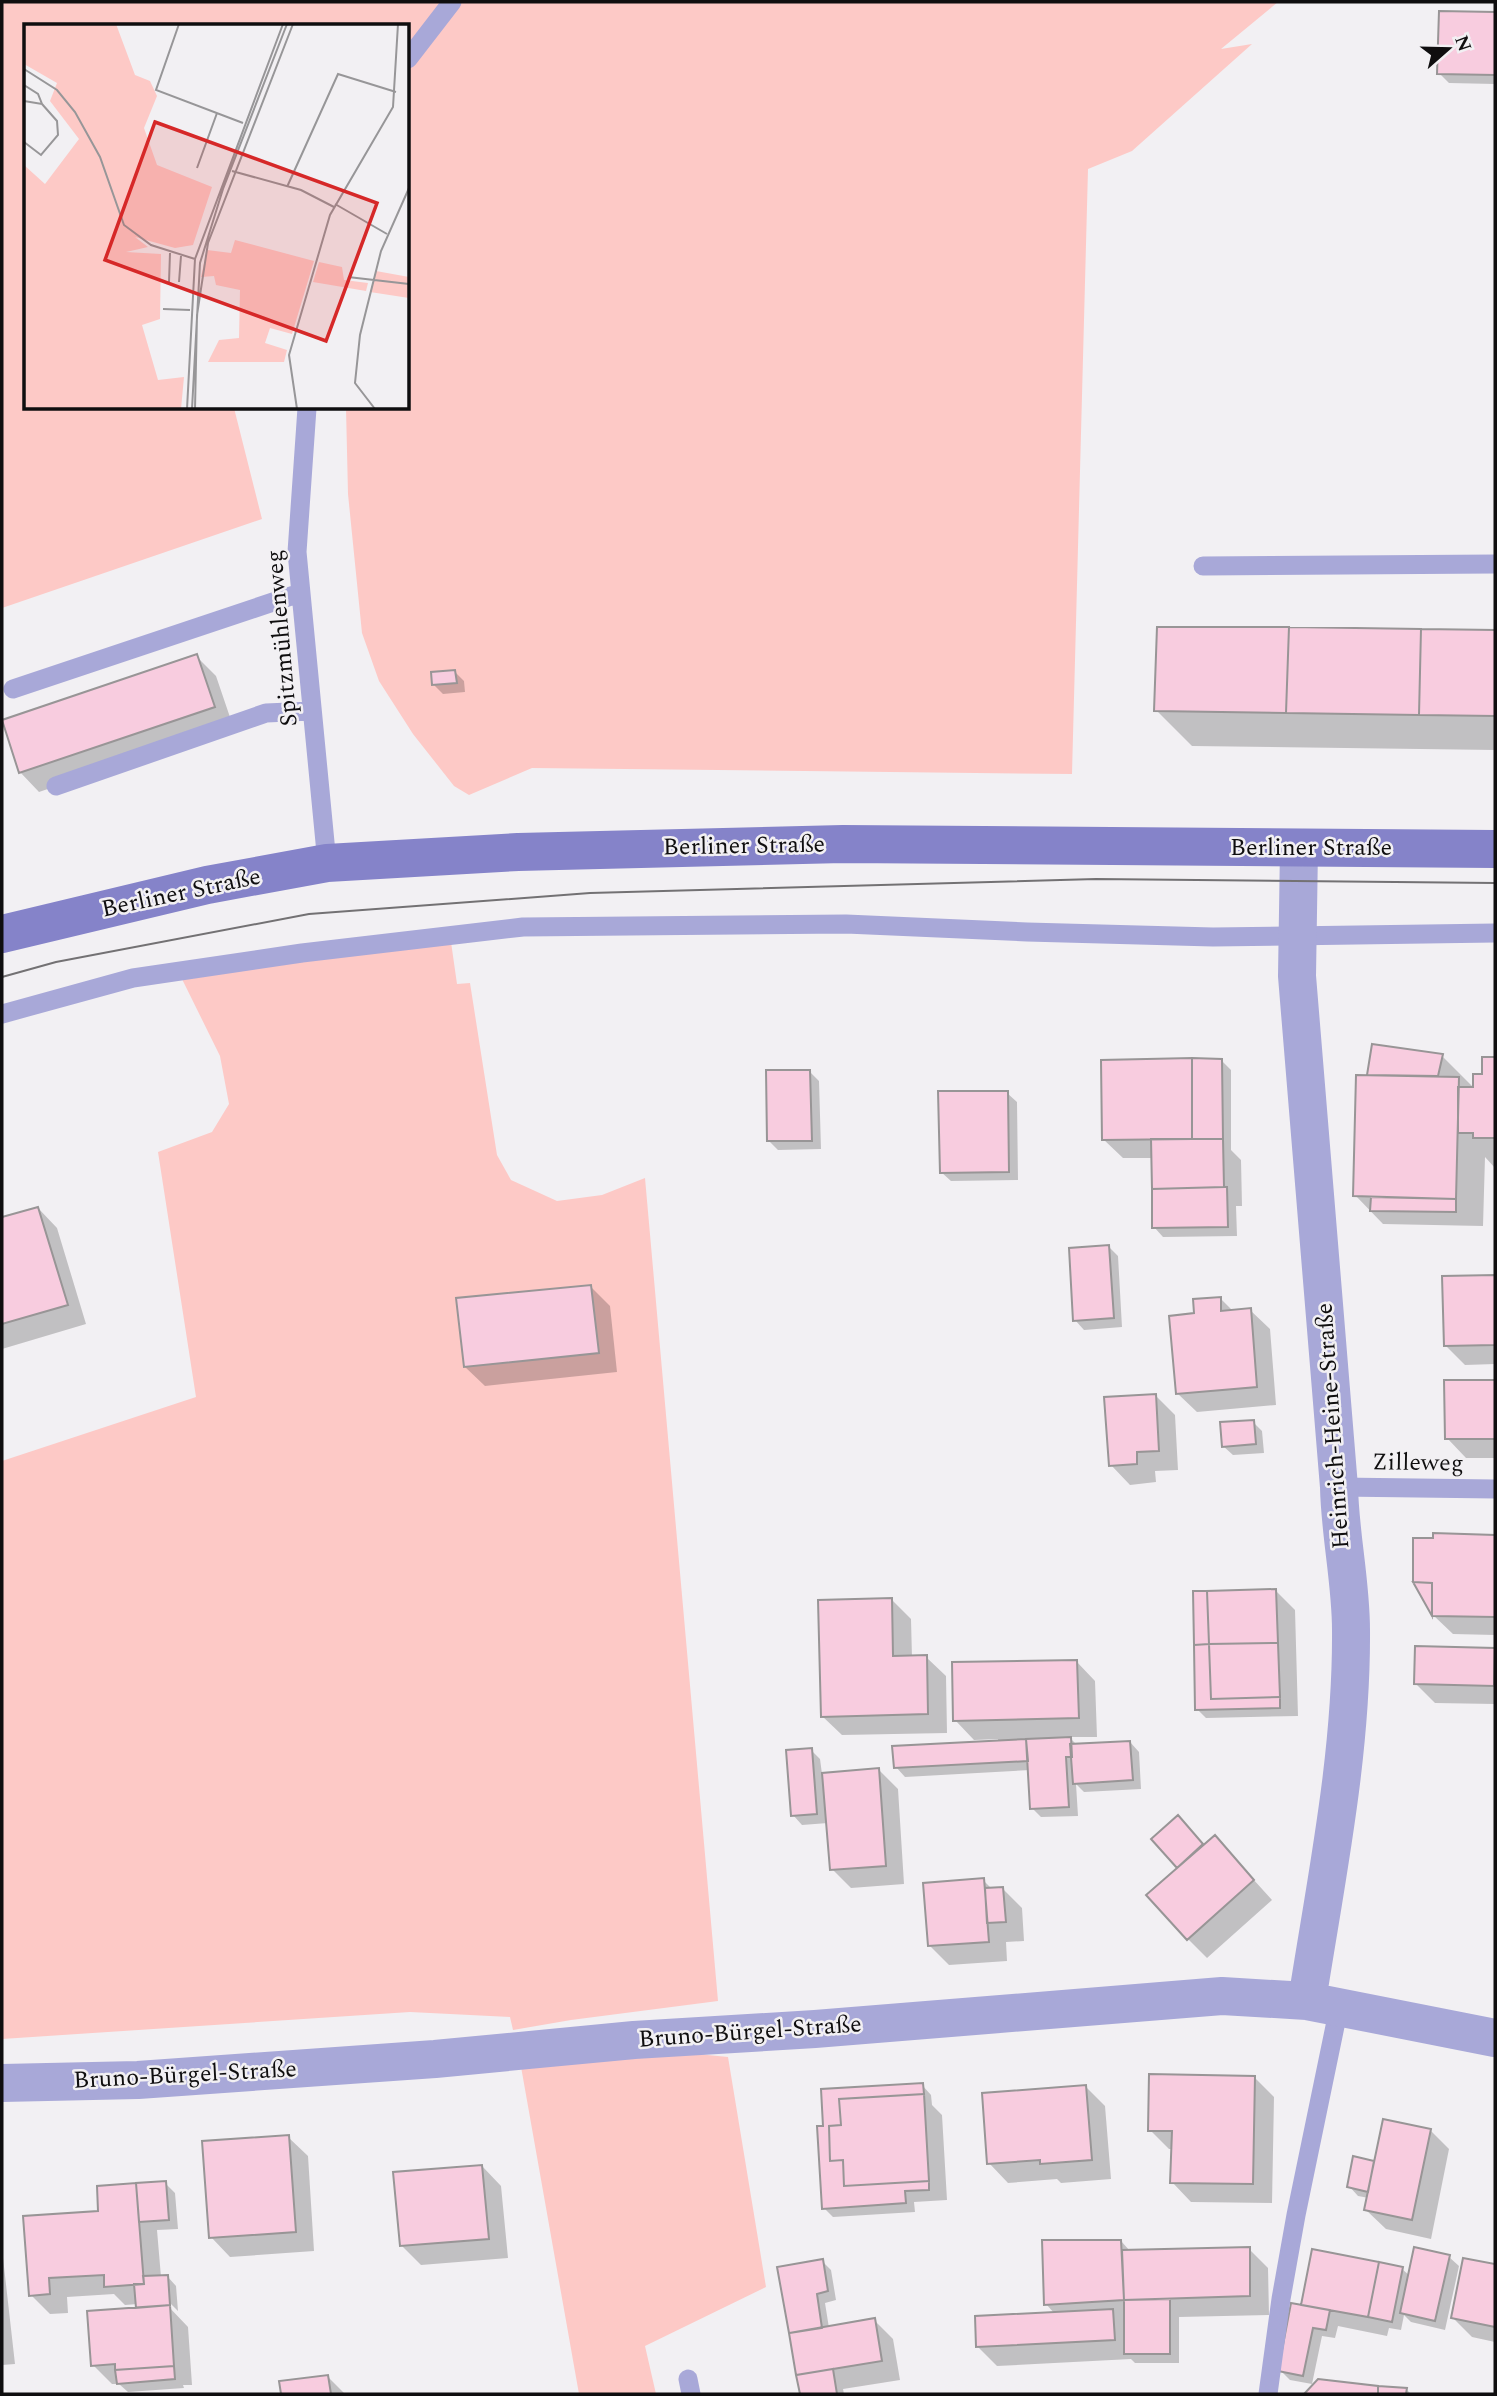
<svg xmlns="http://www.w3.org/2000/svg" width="1497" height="2396" font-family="Spectral,serif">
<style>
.green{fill:#fdc9c6;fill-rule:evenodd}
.shadow{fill:#0003}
.building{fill:#f8ccdf;stroke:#989596;stroke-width:2}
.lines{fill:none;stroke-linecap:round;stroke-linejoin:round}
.lane{stroke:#a8a8d8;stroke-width:19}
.street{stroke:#a8a8d8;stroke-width:38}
.secondary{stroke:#8583c9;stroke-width:38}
.tram{stroke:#737173;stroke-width:2}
.labels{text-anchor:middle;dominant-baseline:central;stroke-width:5;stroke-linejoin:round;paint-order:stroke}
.street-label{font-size:24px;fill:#0f0e0f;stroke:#f2f0f3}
.inset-road{fill:none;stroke:#979698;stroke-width:2}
.view{fill:#d62828;fill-opacity:0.15;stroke:#d62828;stroke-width:3.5}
.inset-edge{fill:none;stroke:#0f0e0f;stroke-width:3.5}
</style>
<rect width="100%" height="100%" fill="#f2f0f3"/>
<path class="green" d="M 2,2 L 1278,2 L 1221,49 L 1252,44 L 1132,151 L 1088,169 L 1072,774 L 532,768 L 469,795 L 454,786 L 413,734 L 379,681 L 362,633 L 348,494 L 346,408 L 408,408 L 408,26 L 26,26 L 26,408 L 234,408 L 262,519 L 2,608 Z
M 451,942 L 457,984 L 470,983 L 497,1155 L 511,1180 L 557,1201 L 602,1195 L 645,1178 L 718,2001 L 571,2020 L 513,2030 L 510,2017 L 410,2012 L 2,2039 L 2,1461 L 196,1397 L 158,1152 L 212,1132 L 229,1104 L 220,1056 L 181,977 ZM 591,1285 L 598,1353 L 464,1367 L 456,1299 Z
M 666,2051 L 728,2057 L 766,2287 L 645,2346 L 656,2394 L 579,2394 L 520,2061 Z"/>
<path class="shadow" d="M 1441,12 L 1495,14 L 1495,84 L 1449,83 L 1439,73 Z
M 1158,628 L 1495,633 L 1495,750 L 1192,746 L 1156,710 Z
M 196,656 L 216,676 L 233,726 L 39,792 L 20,772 Z
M 455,672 L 464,681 L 465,692 L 443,694 L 434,685 Z
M 1373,1046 L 1442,1056 L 1475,1089 L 1484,1076 L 1484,1058 L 1495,1059 L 1495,1168 L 1485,1157 L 1483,1226 L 1383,1224 L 1355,1195 Z
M 1221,1060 L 1231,1070 L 1231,1150 L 1241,1160 L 1242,1206 L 1236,1206 L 1237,1236 L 1163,1237 L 1154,1227 L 1153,1158 L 1123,1158 L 1103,1139 Z
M 810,1072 L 819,1081 L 821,1149 L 778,1150 L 769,1141 Z
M 1007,1093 L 1017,1102 L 1018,1180 L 951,1181 L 941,1172 Z
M 38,1208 L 57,1228 L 86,1324 L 2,1349 L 2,1219 Z
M 1109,1247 L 1118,1256 L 1122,1327 L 1084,1330 L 1075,1320 Z
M 1495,1277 L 1495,1364 L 1465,1365 L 1445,1345 L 1444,1278 Z
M 591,1287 L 610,1306 L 617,1372 L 485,1386 L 465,1367 Z
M 1220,1298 L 1233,1311 L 1250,1310 L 1270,1329 L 1276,1405 L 1197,1412 L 1177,1393 L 1196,1315 Z
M 1446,1382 L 1495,1382 L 1495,1458 L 1466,1458 L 1447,1438 Z
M 1155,1395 L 1175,1415 L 1178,1470 L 1155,1471 L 1156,1482 L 1130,1485 L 1111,1465 Z
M 1253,1422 L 1262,1431 L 1264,1453 L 1233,1455 L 1223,1446 Z
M 1435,1535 L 1495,1537 L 1495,1635 L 1453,1634 L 1433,1615 Z
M 1276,1591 L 1295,1610 L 1298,1716 L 1206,1718 L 1197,1709 Z
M 892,1600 L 911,1619 L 912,1658 L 926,1657 L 946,1676 L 947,1733 L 842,1735 L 822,1716 Z
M 1494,1650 L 1495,1704 L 1435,1703 L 1416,1684 Z
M 1076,1661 L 1095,1681 L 1097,1737 L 1069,1737 L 1077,1745 L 1130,1742 L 1139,1752 L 1141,1789 L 1084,1792 L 1076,1784 L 1078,1816 L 1041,1817 L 1032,1808 L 1030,1770 L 905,1777 L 896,1767 L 998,1742 L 998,1739 L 974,1740 L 955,1720 Z
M 811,1750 L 820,1759 L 822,1774 L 879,1770 L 898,1789 L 904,1884 L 851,1888 L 832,1869 L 828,1823 L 802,1825 L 793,1815 Z
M 1187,1826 L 1204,1846 L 1215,1837 L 1272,1900 L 1207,1958 L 1188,1939 L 1179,1868 L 1154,1839 Z
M 983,1880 L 993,1890 L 1003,1889 L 1022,1908 L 1024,1941 L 1006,1942 L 1007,1961 L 949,1965 L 930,1946 Z
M 1255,2078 L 1274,2097 L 1272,2203 L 1191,2202 L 1172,2182 L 1173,2149 L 1169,2149 L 1150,2130 Z
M 922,2085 L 931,2095 L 932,2105 L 942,2115 L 947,2200 L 914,2202 L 915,2212 L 833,2217 L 824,2208 Z
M 1086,2087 L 1105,2106 L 1111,2179 L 1061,2183 L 1057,2179 L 1008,2183 L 989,2163 Z
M 1430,2130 L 1449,2149 L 1431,2239 L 1386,2229 L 1366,2210 L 1369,2198 L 1358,2196 L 1349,2186 L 1373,2162 L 1376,2165 Z
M 288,2137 L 308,2156 L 314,2251 L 230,2257 L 211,2237 Z
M 482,2166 L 501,2186 L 508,2258 L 421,2265 L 402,2246 Z
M 165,2183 L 175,2193 L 178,2229 L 157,2230 L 161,2277 L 167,2276 L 176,2286 L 178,2311 L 168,2301 L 168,2306 L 188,2327 L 192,2385 L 183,2385 L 184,2388 L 128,2392 L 119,2384 L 112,2384 L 93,2365 L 138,2309 L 138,2304 L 125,2305 L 114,2294 L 67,2297 L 68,2313 L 50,2314 L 31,2295 L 100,2213 Z
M 1121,2241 L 1130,2251 L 1249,2249 L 1268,2268 L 1269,2315 L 1179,2317 L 1179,2363 L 1135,2363 L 1131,2359 L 997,2366 L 978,2347 L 1055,2314 L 1046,2304 Z
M 2,2249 L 15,2364 L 2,2365 Z
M 1449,2257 L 1459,2266 L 1445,2330 L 1411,2322 L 1404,2315 L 1401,2330 L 1389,2328 L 1387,2336 L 1338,2326 L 1335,2338 L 1322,2336 L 1312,2384 L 1290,2380 L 1280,2370 L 1303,2306 L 1402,2269 L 1410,2276 Z
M 1464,2260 L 1495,2266 L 1495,2342 L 1472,2337 L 1453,2318 Z
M 822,2261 L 831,2270 L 836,2300 L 825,2303 L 829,2328 L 874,2320 L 893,2339 L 900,2380 L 843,2389 L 844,2394 L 801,2394 L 791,2335 Z
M 328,2377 L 345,2394 L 282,2394 L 281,2383 Z
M 1318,2381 L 1406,2389 L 1411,2394 L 1307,2394 Z"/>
<path class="building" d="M 1439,11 L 1495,12 L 1495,75 L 1437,74 Z
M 1157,627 L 1289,627 L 1286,713 L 1154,711 Z
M 1289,627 L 1421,629 L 1419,715 L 1286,713 Z
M 1421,629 L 1495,630 L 1495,716 L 1419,715 Z
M 197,654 L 215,707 L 19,773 L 2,720 Z
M 455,670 L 457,683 L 432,685 L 431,672 Z
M 1372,1044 L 1443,1054 L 1438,1076 L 1367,1075 Z
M 1482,1057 L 1495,1057 L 1495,1138 L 1473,1138 L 1473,1133 L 1458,1133 L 1458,1087 L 1473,1087 L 1473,1074 L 1482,1074 Z
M 1192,1058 L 1192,1139 L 1102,1140 L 1101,1060 Z
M 1192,1058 L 1222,1059 L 1223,1139 L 1192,1139 Z
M 766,1070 L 810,1070 L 812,1141 L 767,1141 Z
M 1356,1075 L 1459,1077 L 1456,1199 L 1353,1196 Z
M 938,1091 L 1008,1091 L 1009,1172 L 940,1173 Z
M 1151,1139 L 1223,1139 L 1224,1187 L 1152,1189 Z
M 1224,1187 L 1227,1187 L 1228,1227 L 1152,1228 L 1152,1189 Z
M 1371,1197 L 1456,1199 L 1456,1212 L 1370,1211 Z
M 38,1207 L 68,1305 L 2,1324 L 2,1217 Z
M 1109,1245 L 1114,1318 L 1073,1321 L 1069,1248 Z
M 1495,1275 L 1495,1345 L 1444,1346 L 1442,1276 Z
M 591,1285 L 599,1353 L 464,1367 L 456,1298 Z
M 1221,1297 L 1221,1311 L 1251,1308 L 1257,1387 L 1176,1394 L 1169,1316 L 1194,1313 L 1193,1299 Z
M 1444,1380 L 1495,1380 L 1495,1439 L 1445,1439 Z
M 1156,1394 L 1159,1451 L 1137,1452 L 1137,1464 L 1109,1466 L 1104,1397 Z
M 1254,1420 L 1256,1444 L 1222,1447 L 1220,1422 Z
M 1433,1533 L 1495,1535 L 1495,1617 L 1432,1616 L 1432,1583 L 1413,1582 L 1413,1538 L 1433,1538 Z
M 1413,1582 L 1432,1583 L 1432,1616 Z
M 1276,1589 L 1278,1643 L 1209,1644 L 1207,1591 Z
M 1193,1591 L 1207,1591 L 1209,1644 L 1194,1645 Z
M 892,1598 L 893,1656 L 927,1655 L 928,1714 L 821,1717 L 818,1600 Z
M 1278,1643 L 1280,1697 L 1211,1699 L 1209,1644 Z
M 1209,1644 L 1211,1699 L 1280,1697 L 1280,1708 L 1195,1710 L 1194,1645 Z
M 1415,1646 L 1495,1648 L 1494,1686 L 1414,1684 Z
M 1077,1660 L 1079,1718 L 953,1721 L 952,1662 Z
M 1071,1737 L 1072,1757 L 1066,1757 L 1069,1807 L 1030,1809 L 1026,1739 Z
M 1026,1739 L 1028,1761 L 894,1768 L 892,1746 Z
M 1130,1741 L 1133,1780 L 1073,1784 L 1070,1744 Z
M 812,1748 L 817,1814 L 791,1816 L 786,1750 Z
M 879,1768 L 886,1866 L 830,1870 L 822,1773 Z
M 1178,1815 L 1203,1844 L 1177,1868 L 1151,1839 Z
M 1215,1835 L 1254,1880 L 1187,1940 L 1146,1895 Z
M 984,1878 L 989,1942 L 928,1946 L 923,1883 Z
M 1003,1887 L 1006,1922 L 987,1923 L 985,1888 Z
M 1149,2074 L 1255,2076 L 1253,2184 L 1170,2183 L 1172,2131 L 1148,2131 Z
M 923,2083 L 924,2094 L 839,2099 L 841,2125 L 829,2126 L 830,2161 L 843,2160 L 844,2186 L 929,2181 L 929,2190 L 905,2191 L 906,2203 L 822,2209 L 817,2126 L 823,2126 L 821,2089 Z
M 1086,2085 L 1092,2160 L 1040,2164 L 1040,2160 L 987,2164 L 982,2093 Z
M 924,2094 L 929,2181 L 844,2186 L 843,2160 L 830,2161 L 829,2126 L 841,2125 L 839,2099 Z
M 1383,2119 L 1431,2129 L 1412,2220 L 1364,2210 Z
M 289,2135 L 296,2232 L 209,2238 L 202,2141 Z
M 1353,2156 L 1374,2161 L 1368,2192 L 1347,2187 Z
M 482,2165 L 489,2239 L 400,2246 L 393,2172 Z
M 166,2181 L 169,2220 L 139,2222 L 136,2183 Z
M 136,2183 L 144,2284 L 104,2287 L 104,2275 L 49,2278 L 50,2294 L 29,2296 L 23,2216 L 98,2211 L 97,2186 Z
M 1042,2240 L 1121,2240 L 1124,2300 L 1044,2305 Z
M 1250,2247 L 1250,2296 L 1124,2300 L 1122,2250 Z
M 1414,2247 L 1450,2255 L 1435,2321 L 1400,2313 Z
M 1312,2249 L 1379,2262 L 1368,2317 L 1301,2305 Z
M 1463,2258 L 1495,2264 L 1495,2327 L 1451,2318 Z
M 823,2259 L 828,2291 L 817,2294 L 822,2328 L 789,2333 L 777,2267 Z
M 1379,2262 L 1403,2267 L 1392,2322 L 1368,2317 Z
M 168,2275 L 170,2305 L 136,2308 L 134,2284 L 144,2284 L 143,2276 Z
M 1170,2299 L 1170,2354 L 1124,2354 L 1124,2300 Z
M 1291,2303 L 1330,2310 L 1326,2330 L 1313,2328 L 1303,2376 L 1278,2371 Z
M 170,2305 L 174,2366 L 115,2370 L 115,2364 L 91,2366 L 87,2311 Z
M 1113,2309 L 1115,2340 L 976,2347 L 975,2316 Z
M 875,2318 L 882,2361 L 796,2375 L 789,2333 Z
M 174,2366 L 175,2379 L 117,2384 L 115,2370 Z
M 833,2369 L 837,2394 L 800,2394 L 796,2375 Z
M 328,2375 L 331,2394 L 281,2394 L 279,2381 Z
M 1318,2379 L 1378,2386 L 1378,2394 L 1304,2394 Z
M 1378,2386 L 1407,2388 L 1406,2394 L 1378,2394 Z"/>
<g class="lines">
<path class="lane" d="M 408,59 L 452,2
M 307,408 L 297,552 L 327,863
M 1203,566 L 1495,564
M 13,689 L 300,593
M 56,786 L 266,713 L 312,711
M 2,1014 L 133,978 L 302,953 L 523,927 L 846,924 L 1027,932 L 1213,937 L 1495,933
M 1339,1487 L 1495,1489
M 688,2379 L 691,2394
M 1268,2394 L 1281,2299 L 1296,2215 L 1339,2007"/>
<path class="street" d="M 1299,848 L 1297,976 L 1339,1487 C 1340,1535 1351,1582 1351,1630 C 1352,1755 1326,1879 1307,2001
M 2,2083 L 138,2080 L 435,2059 L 634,2040 L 815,2029 L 1222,1996 L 1307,2001 L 1495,2038"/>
<path class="secondary" d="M 2,934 L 207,885 L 327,863 L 518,852 L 843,844 L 1495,849"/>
<path class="tram" d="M 2,977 L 56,962 L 309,914 L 590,893 L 1096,879 L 1495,883"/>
</g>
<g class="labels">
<g class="street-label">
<text transform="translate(282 638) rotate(-95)">Spitzmühlenweg</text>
<text transform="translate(744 846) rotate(-1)">Berliner Straße</text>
<text x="1311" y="848">Berliner Straße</text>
<text transform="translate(181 893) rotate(-12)">Berliner Straße</text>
<text transform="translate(1333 1426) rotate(-94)">Heinrich-Heine-Straße</text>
<text transform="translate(1418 1463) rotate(1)">Zilleweg</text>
<text transform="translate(750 2032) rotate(-4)">Bruno-Bürgel-Straße</text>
<text transform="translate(185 2075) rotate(-3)">Bruno-Bürgel-Straße</text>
</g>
</g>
<g transform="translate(24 24)">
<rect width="385" height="385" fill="#f2f0f3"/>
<path d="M 0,0 L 92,0 L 111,51 L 126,57 L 133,72 L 120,104 L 133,141 L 188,163 L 169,221 L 151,224 L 111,213 L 124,223 L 102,228 L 137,230 L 136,295 L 118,301 L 134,356 L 160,353 L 157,385 L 0,385 L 0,141 L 21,160 L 55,115 L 26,77 L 33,59 L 0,40 ZM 211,216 L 290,237 L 268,310 L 246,304 L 241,319 L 263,326 L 260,338 L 184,338 L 195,316 L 215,314 L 216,266 L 192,261 L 190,252 L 177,253 L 183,226 L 207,229 ZM 295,238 L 318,243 L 320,256 L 344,259 L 342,267 L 289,258 ZM 352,247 L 385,253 L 385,274 L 346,268 Z" fill="#fdc9c6"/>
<path class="inset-road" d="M 155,0 L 132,66 L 219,99M 0,45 L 33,66 L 51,88 L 76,133 L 100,201 L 127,221 L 171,235M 0,61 L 14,70 L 18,80 L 0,77M 0,118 L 17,131 L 34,111 L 33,97 L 18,80M 173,144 L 193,89M 208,147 L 277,166 L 310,183M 263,163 L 314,50 L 372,68M 311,180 L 363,210M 324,253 L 385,260M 145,258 L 146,229M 155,258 L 157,232M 139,285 L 166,286M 163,385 L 171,235 L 259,0M 168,385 L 176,239 L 199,165 L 263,0M 171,385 L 173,291 L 184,219 L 269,0M 273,385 L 265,331 L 306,191 L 369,83 L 374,0M 351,385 L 331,359 L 336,311 L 357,227 L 385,164"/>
<path class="view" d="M 131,98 L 353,179 L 302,317 L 81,236 Z"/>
<rect width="385" height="385" class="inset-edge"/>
</g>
<rect width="1497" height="2396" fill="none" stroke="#0f0e0f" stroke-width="7"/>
<g transform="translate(1448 49) rotate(70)" stroke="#f2f0f3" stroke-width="5" paint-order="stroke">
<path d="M0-5L12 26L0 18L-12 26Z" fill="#0f0e0f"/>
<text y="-10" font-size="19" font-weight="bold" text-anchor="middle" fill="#0f0e0f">N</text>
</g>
</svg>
